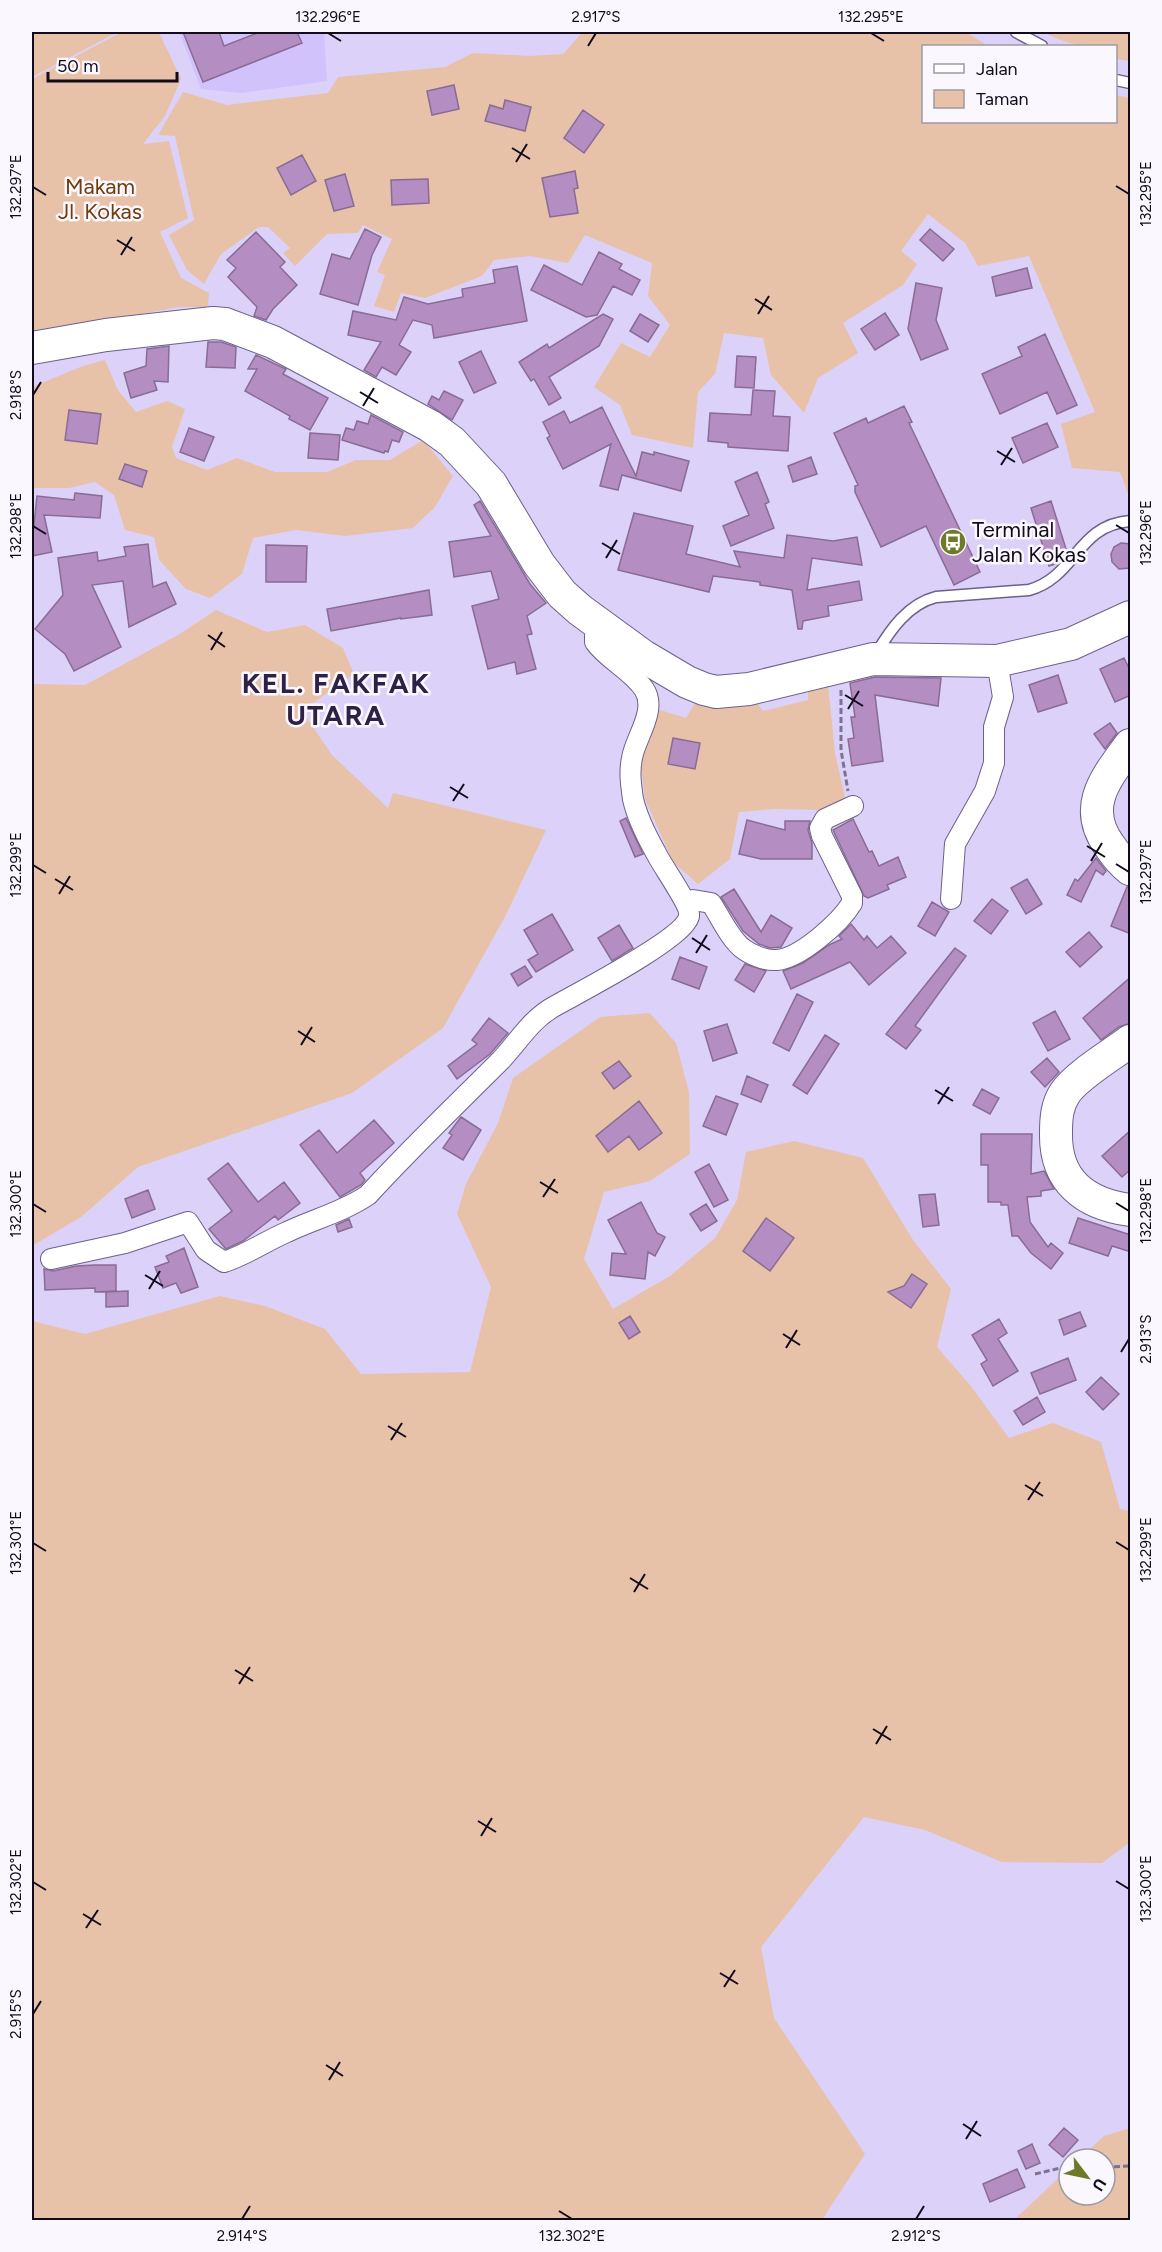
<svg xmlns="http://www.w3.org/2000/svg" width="1162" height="2252" font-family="Figtree,sans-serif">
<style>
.built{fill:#d1c2fb}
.green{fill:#e8c2a8}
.building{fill:#b48dc2;stroke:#896c94;stroke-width:1.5}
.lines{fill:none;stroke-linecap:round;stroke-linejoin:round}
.lane-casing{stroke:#6d608c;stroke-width:13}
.street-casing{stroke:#6d608c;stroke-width:22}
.primary-casing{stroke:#6d608c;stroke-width:34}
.path{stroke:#7b7390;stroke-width:3;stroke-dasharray:6 3;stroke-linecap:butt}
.lane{stroke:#fff;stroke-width:10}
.street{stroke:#fff;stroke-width:20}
.primary{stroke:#fff;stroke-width:32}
.ticks{fill:none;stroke:#110b1c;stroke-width:2}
.labels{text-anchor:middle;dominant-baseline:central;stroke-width:5;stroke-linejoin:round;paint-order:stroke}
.park-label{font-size:22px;fill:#713c09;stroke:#faf8fe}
.poi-label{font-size:22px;fill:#110b1c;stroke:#faf8fe;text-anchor:start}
.district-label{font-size:28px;font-weight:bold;letter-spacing:1.5px;fill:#2e2147;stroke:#faf8fe}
.neatline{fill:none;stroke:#110b1c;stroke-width:2}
.ticks-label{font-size:15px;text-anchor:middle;fill:#110b1c}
</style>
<rect width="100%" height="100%" fill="#dcd1f9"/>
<path class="built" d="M 179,32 L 324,32 L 327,81 L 241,93 L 201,89 Z"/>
<path class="green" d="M 32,32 L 118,32 L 32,77 Z
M 122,32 L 159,32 L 181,79 L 165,116 L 143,144 L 169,141 L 188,218 L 160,232 L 181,278 L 209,293 L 208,307 L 178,307 L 32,335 L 32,79 Z
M 579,32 L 966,32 L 988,46 L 924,46 L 924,122 L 1116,122 L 1116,95 L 1130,98 L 1130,499 L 1120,472 L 1072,468 L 1061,424 L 1095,412 L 1029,256 L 978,266 L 965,243 L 928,214 L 901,251 L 917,264 L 903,285 L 843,323 L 858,353 L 818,378 L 804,413 L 771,375 L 763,338 L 724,333 L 715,374 L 698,392 L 693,448 L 632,435 L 620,405 L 594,387 L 621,343 L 650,357 L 670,325 L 648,296 L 652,263 L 585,235 L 568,263 L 530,256 L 494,260 L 482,276 L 425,298 L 401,293 L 394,312 L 374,306 L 385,275 L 377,272 L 392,239 L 363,225 L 358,233 L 327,234 L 295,266 L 283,253 L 290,248 L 268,227 L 259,227 L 221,254 L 204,284 L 187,270 L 169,235 L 194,220 L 175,136 L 158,135 L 183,92 L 227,105 L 328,93 L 338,77 L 445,67 L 473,53 L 530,56 L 563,54 L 580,35 Z
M 1044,32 L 1130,32 L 1130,61 L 1116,59 L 1116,46 C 1088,46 1069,47 1044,32 Z
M 105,360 L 118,390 L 136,412 L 167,401 L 185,409 L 172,447 L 176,458 L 207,470 L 237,458 L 275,472 L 327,472 L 356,460 L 390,460 L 423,440 L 453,476 L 435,507 L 413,528 L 345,536 L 296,530 L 253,538 L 242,574 L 210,598 L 186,589 L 159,560 L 154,537 L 125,530 L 114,495 L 95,482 L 69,488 L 32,488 L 32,387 L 83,366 Z
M 216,610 L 267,632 L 305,625 L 343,648 L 354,674 L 302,711 L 332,755 L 388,808 L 393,793 L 546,830 L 506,915 L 443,1028 L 352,1093 L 138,1167 L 81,1217 L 32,1246 L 32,684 L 85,685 L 178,635 Z
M 828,684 L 835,753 L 846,802 L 821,810 L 775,809 L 739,812 L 730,859 L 698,884 L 673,862 L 645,799 L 640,759 L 657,709 L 686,718 L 698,698 L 754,699 L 763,711 L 808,700 L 808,688 Z
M 650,1013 L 676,1043 L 689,1092 L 690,1154 L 650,1181 L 604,1192 L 584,1259 L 613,1309 L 670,1276 L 715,1238 L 737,1200 L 746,1152 L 794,1141 L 863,1158 L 913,1240 L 951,1289 L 937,1347 L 970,1385 L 1009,1438 L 1053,1423 L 1101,1442 L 1120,1509 L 1130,1511 L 1130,1842 L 1102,1863 L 1002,1862 L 925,1830 L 864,1817 L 761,1947 L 774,2018 L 865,2154 L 822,2220 L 32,2220 L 32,1321 L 85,1334 L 220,1296 L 265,1306 L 325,1329 L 361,1374 L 470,1372 L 491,1287 L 457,1214 L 466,1184 L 498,1123 L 513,1078 L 600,1017 Z
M 1130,2128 L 1130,2220 L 1014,2220 L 1069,2168 L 1069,2195 L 1105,2195 L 1105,2159 L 1079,2159 L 1104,2136 Z"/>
<path class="building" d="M 183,32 L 219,32 L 224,46 L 260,32 L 297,32 L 302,43 L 203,82 Z
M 454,85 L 459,109 L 432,115 L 427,91 Z
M 505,100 L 531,107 L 525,131 L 485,121 L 490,105 L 503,109 Z
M 583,110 L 604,125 L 584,153 L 564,138 Z
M 302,155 L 316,181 L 291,195 L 277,168 Z
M 575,171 L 578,188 L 574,189 L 578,213 L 550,217 L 542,178 Z
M 345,174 L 354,206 L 334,211 L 325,180 Z
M 428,179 L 429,203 L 392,205 L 391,180 Z
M 365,229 L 381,237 L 372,255 L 358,305 L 320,294 L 332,254 L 350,259 Z
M 930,229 L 954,249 L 943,261 L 920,240 Z
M 256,232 L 285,262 L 280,267 L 297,285 L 273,309 L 266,320 L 254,316 L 257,307 L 228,277 L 236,268 L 227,260 Z
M 599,252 L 622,264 L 619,269 L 640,280 L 632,295 L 613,286 L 597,315 L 586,317 L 531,290 L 544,265 L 582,285 Z
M 517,266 L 527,321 L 434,338 L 432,325 L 413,320 L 399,345 L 411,352 L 396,375 L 382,367 L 376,377 L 364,370 L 381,342 L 348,335 L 353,311 L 396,320 L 404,297 L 428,304 L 463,297 L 462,289 L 495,283 L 493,270 Z
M 1027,268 L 1032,288 L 996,296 L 992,277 Z
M 916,283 L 942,288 L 936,320 L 948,349 L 921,360 L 908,329 Z
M 885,313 L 899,335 L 875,350 L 861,329 Z
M 603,314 L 613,319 L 599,346 L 549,377 L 561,398 L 549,405 L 534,379 L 531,381 L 519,362 L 547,344 L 549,348 Z
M 640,314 L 659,325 L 648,342 L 630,331 Z
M 1045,334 L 1077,405 L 1057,414 L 1047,392 L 1000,414 L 982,374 L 1022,356 L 1018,347 Z
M 208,342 L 221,342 L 236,347 L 235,368 L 206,367 Z
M 169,346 L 168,382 L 154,381 L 157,390 L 131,398 L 124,373 L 146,366 L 147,349 Z
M 481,351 L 496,383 L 474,393 L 459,362 Z
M 256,355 L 286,369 L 283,374 L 328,398 L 310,430 L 289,419 L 290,416 L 245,391 L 257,369 L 248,369 Z
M 737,356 L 756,357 L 754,388 L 735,387 Z
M 753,390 L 775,391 L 773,416 L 790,417 L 788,451 L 728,447 L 728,443 L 708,441 L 710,413 L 751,415 Z
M 444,391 L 463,400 L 452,420 L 428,404 L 432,396 L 439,400 Z
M 904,406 L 912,422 L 909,423 L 980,572 L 954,585 L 926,526 L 881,547 L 855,492 L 855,486 L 858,485 L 834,433 L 866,418 L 868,423 Z
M 602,407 L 636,476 L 642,452 L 654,455 L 654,452 L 689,461 L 681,491 L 622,475 L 618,490 L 600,486 L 611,444 L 563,469 L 547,438 L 550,436 L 543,422 L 564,411 L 570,423 Z
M 69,410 L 101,414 L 97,444 L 65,440 Z
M 371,415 L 403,432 L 399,442 L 392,440 L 388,452 L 385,451 L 384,453 L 342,440 L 346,428 L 354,430 L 357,421 L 368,424 Z
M 1047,423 L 1058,447 L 1023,463 L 1012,438 Z
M 189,428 L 214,437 L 204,461 L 180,452 Z
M 310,433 L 340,435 L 338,460 L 308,458 Z
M 811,457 L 817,474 L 793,482 L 788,466 Z
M 125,464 L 147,471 L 142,487 L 119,479 Z
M 757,472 L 769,502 L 765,504 L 774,528 L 731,546 L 723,526 L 749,515 L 735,482 Z
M 75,493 L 102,496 L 100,518 L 44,515 L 52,552 L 32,556 L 32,533 L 33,533 L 37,496 L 74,500 Z
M 480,501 L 530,584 L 546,603 L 527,616 L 532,634 L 527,635 L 536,669 L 517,674 L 515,662 L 488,669 L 472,606 L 499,599 L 491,571 L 454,577 L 449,542 L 491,536 L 474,505 Z
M 1051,501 L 1067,552 L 1058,563 L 1049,566 L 1031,508 Z
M 634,513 L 693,526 L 686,554 L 740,567 L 734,551 L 784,558 L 787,535 L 833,541 L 857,537 L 862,565 L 812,558 L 807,590 L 859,581 L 862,600 L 828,606 L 829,616 L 803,621 L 802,629 L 798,629 L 792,590 L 760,585 L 760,582 L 713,576 L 709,592 L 618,570 Z
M 1121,543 L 1131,544 L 1131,568 L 1119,569 L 1112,562 L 1111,554 L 1114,547 Z
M 148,544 L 153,587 L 166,582 L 176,604 L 129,627 L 123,581 L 92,585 L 121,647 L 74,671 L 65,654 L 35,629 L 63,595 L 58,558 L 97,552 L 98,561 L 126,556 L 124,547 Z
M 266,545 L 307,546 L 306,582 L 266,582 Z
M 429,590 L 432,615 L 401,619 L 401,618 L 331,631 L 327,609 Z
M 1124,658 L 1131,672 L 1131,695 L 1115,702 L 1100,669 Z
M 1058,675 L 1067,703 L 1038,712 L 1029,685 Z
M 875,677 L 941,678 L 938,706 L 875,695 L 883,761 L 852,766 L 848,739 L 854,738 L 851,717 L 855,717 L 850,683 Z
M 1110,723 L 1117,733 L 1105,749 L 1094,734 Z
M 673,738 L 700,743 L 695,769 L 668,764 Z
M 626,818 L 643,854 L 635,857 L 620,821 Z
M 853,819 L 869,852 L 872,851 L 879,866 L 898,857 L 906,877 L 887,885 L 889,889 L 868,898 L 864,896 L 833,830 Z
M 747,820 L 785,830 L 785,821 L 810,821 L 808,830 L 812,843 L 812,859 L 761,859 L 739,854 Z
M 1096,858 L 1106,871 L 1103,875 L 1096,870 L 1081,902 L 1067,895 L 1075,879 L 1078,881 Z
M 1027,879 L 1042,904 L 1026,914 L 1011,888 Z
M 1131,886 L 1131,934 L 1111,926 L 1127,887 Z
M 734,889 L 761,932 L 771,915 L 792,928 L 781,947 L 770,948 L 759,944 L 743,931 L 721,897 Z
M 992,899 L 1008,911 L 991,934 L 974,921 Z
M 932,902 L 949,912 L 935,936 L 918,926 Z
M 552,914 L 573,950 L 536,972 L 528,960 L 538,954 L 524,930 Z
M 851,924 L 864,940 L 867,936 L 877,948 L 891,936 L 906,953 L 869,985 L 850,962 L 791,989 L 783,971 L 803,963 L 829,945 L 842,939 L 839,936 Z
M 619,925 L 633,948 L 612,961 L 598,938 Z
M 1089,932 L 1102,947 L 1080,967 L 1066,952 Z
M 955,948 L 966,956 L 915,1026 L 921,1030 L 906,1049 L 886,1034 Z
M 680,957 L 707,967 L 699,989 L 672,979 Z
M 745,964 L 766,971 L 754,992 L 735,980 Z
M 525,966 L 532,977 L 518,986 L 511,974 Z
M 1131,977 L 1131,1023 L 1119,1027 L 1101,1040 L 1083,1018 Z
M 797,994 L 813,1002 L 789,1051 L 773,1043 Z
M 1055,1011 L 1070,1039 L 1048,1051 L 1033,1023 Z
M 489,1018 L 508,1033 L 490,1054 L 457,1079 L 448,1066 L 477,1044 L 472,1040 Z
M 727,1024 L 737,1053 L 713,1061 L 704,1031 Z
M 825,1035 L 839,1044 L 807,1094 L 793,1085 Z
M 1047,1058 L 1059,1072 L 1045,1087 L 1031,1072 Z
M 619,1061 L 631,1076 L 614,1089 L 602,1073 Z
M 747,1076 L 768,1085 L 761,1102 L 741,1094 Z
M 982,1089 L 999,1098 L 990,1114 L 973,1105 Z
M 716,1096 L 738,1104 L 726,1135 L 703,1126 Z
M 639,1101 L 662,1133 L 639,1150 L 629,1136 L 608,1152 L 596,1136 Z
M 461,1117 L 481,1130 L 463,1160 L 443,1148 L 452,1135 L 449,1133 Z
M 374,1120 L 394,1143 L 360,1173 L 365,1180 L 361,1185 L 340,1197 L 300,1145 L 319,1130 L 337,1153 Z
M 1131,1130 L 1131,1169 L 1122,1177 L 1102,1156 Z
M 981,1134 L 1032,1134 L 1031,1174 L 1044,1171 L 1054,1189 L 1041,1191 L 1041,1196 L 1027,1197 L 1030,1222 L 1048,1247 L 1051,1243 L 1063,1253 L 1051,1269 L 1031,1253 L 1018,1236 L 1012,1236 L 1008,1205 L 1001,1205 L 1001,1202 L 988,1202 L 988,1165 L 981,1165 Z
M 228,1163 L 258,1202 L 284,1182 L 300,1203 L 278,1220 L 275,1216 L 243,1241 L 226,1249 L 209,1229 L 232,1211 L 208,1179 Z
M 709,1164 L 728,1200 L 714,1207 L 695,1172 Z
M 148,1190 L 155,1209 L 132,1218 L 125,1199 Z
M 935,1194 L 939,1225 L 923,1227 L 919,1195 Z
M 641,1202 L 657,1233 L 665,1237 L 655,1256 L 648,1252 L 645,1279 L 610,1275 L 612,1253 L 626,1254 L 608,1220 Z
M 706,1204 L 717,1221 L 701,1231 L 690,1214 Z
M 766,1218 L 794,1238 L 770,1271 L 743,1251 Z
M 1078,1218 L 1131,1235 L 1131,1252 L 1112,1246 L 1108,1256 L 1069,1243 Z
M 349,1219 L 352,1227 L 338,1232 L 336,1225 Z
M 184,1248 L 198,1287 L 181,1293 L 176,1283 L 163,1288 L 155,1267 L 169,1262 L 166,1256 Z
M 95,1265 L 116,1265 L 116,1291 L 95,1292 L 95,1288 L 45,1290 L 44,1269 L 53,1271 L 76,1266 Z
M 912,1274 L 927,1284 L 911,1308 L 888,1292 L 904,1286 Z
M 128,1291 L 128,1306 L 106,1307 L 106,1292 Z
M 1080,1312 L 1086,1326 L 1064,1335 L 1059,1320 Z
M 630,1316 L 640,1332 L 629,1339 L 619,1323 Z
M 999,1319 L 1007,1333 L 998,1339 L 1018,1371 L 993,1386 L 981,1364 L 987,1360 L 972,1335 Z
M 1068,1358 L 1076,1380 L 1040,1394 L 1031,1373 Z
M 1101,1377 L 1119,1394 L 1103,1410 L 1086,1392 Z
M 1037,1397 L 1045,1412 L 1023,1425 L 1014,1411 Z
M 1064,2128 L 1078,2140 L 1063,2157 L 1049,2145 Z
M 1032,2144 L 1040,2163 L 1026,2169 L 1018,2151 Z
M 1017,2169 L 1025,2187 L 990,2202 L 983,2184 Z"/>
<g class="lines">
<defs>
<path id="lane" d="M 1016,32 L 1042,46
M 1116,80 L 1130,83
M 876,654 C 890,630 908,604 936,597 L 1029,590 C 1076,577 1077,525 1130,521"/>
<path id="street" d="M 951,899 L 955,844 L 985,791 L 994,763 L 994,727 L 1003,697 L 997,661
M 686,902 L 693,900 L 711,903 C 721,918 729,937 742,948 C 751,955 766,961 777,960 C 800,958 840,923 852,903 L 852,896 L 822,836 L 820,828 L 825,819 L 853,806
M 51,1259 L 125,1243 L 188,1222 L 206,1250 L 224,1262 C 246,1255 266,1241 287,1232 C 314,1219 343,1212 368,1195 C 410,1149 456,1105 501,1060 C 519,1041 531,1019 555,1006 C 578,993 685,938 689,916 C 691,905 662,866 656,853 C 647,837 637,817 633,799 C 631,785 629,772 632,758 C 635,738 658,710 644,689 C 631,670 608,660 595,642 L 595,636 L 601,624"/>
<path id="primary" d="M 32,348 L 106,335 L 213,323 L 225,324 L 273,342 L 430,426 L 452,442 L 491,484 L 539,564 L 562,594 L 580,610 L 643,656 L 687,682 L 704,689 L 716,692 L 749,689 L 873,659 L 997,661 L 1071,644 L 1130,617
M 1130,745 C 1107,777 1081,806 1109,845 C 1115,854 1121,862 1130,869
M 1130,1041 C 1112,1055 1077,1075 1065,1093 C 1057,1105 1056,1118 1056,1133 C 1055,1181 1085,1204 1130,1210"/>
</defs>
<use href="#lane" class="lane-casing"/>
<use href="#street" class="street-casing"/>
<use href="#primary" class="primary-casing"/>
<path class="path" d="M 32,600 L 32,608
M 841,690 L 841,750 L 848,791
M 1105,2167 L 1130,2166
M 1035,2174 L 1069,2166"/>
<use href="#lane" class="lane"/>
<use href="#street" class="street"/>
<use href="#primary" class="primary"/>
</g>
<path class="ticks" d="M 328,33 L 341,41M 871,33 L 884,41M 588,46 L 596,33M 512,148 L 530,159M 516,162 L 527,144M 1116,186 L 1129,194M 33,187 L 46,195M 117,240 L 135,251M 121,255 L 132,237M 755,299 L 772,310M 758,314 L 769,296M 360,392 L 378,403M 33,395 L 41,382M 363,406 L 374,388M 997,451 L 1015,462M 1001,465 L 1012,448M 1116,525 L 1129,533M 33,526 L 46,534M 602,543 L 620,554M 606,558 L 617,540M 208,635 L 225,647M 211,650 L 222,632M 845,695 L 863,706M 848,709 L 859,691M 450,787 L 468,798M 453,801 L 464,784M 1087,846 L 1105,857M 1091,861 L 1102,843M 1116,864 L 1129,872M 33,865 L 46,873M 55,879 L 73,890M 59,894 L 70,876M 692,938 L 710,950M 696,953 L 707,935M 298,1031 L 315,1042M 301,1045 L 312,1027M 935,1090 L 953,1101M 938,1104 L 949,1087M 540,1182 L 558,1193M 543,1197 L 555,1179M 1116,1203 L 1129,1211M 33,1204 L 46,1212M 145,1275 L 163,1286M 149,1289 L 160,1271M 783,1334 L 800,1345M 786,1348 L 797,1330M 1121,1352 L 1129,1339M 388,1426 L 406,1437M 391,1440 L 402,1423M 1025,1485 L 1043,1496M 1028,1500 L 1040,1482M 1116,1542 L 1129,1550M 33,1543 L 46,1551M 630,1578 L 648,1589M 634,1592 L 645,1574M 235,1670 L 253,1681M 239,1684 L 250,1667M 873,1729 L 891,1740M 876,1744 L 887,1726M 478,1821 L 496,1832M 481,1836 L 492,1818M 1116,1881 L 1129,1889M 33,1882 L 46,1890M 83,1914 L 101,1925M 86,1928 L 98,1910M 720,1973 L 738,1984M 724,1987 L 735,1970M 33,2014 L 41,2001M 326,2065 L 343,2076M 329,2080 L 340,2062M 963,2124 L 981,2136M 966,2139 L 977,2121M 559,2211 L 572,2219M 242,2219 L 250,2206M 916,2219 L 924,2206"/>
<defs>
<symbol id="bus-disc" viewBox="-11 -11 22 22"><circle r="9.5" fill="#6e7a27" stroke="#faf8fe"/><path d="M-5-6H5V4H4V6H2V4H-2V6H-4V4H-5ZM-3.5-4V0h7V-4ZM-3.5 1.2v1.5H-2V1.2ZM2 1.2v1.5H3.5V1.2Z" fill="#fff"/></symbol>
</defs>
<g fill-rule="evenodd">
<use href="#bus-disc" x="938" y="527" width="30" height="30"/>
</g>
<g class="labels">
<g class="park-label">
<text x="100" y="186">Makam<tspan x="100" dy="25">Jl. Kokas</tspan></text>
</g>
<g class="poi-label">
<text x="972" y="529">Terminal<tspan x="972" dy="25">Jalan Kokas</tspan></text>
</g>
<g class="district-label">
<text x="336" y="683">KEL. FAKFAK<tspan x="336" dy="32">UTARA</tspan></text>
</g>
</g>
<rect width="1162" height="2252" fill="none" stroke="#faf8fe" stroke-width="66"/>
<rect x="922" y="45" width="195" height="78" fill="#faf8fe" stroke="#9d99a4" stroke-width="1.5"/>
<rect x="934" y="64" width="30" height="9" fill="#ffffff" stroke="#9d99a4" stroke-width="1.5"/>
<text x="976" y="75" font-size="18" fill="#110b1c">Jalan</text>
<rect x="934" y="90" width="30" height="18" fill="#e8c2a8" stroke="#9d99a4" stroke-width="1.5"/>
<text x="976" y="105" font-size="18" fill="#110b1c">Taman</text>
<g transform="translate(1087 2177) rotate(122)"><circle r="28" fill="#faf8fe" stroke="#9d99a4" stroke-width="1.5"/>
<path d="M0-4.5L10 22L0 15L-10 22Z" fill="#6e7a27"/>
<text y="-9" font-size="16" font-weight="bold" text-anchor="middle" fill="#110b1c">U</text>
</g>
<path d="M48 72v9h129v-9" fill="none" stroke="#110b1c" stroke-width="3"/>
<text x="57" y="72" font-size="18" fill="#110b1c" stroke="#faf8fe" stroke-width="4.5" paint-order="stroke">50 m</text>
<rect x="33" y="33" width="1096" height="2186" class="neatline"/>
<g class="ticks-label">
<text x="328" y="22">132.296°E</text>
<text x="596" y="22">2.917°S</text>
<text x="871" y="22">132.295°E</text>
<text transform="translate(16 187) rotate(-90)" y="5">132.297°E</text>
<text transform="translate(1146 194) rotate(-90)" y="5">132.295°E</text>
<text transform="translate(16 395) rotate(-90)" y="5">2.918°S</text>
<text transform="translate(16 526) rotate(-90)" y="5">132.298°E</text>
<text transform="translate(1146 533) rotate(-90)" y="5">132.296°E</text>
<text transform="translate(16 865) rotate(-90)" y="5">132.299°E</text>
<text transform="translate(1146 872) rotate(-90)" y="5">132.297°E</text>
<text transform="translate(16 1204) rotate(-90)" y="5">132.300°E</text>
<text transform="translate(1146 1211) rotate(-90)" y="5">132.298°E</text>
<text transform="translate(1146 1339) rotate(-90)" y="5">2.913°S</text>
<text transform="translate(16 1543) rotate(-90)" y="5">132.301°E</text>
<text transform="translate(1146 1550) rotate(-90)" y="5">132.299°E</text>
<text transform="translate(16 1882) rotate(-90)" y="5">132.302°E</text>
<text transform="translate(1146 1889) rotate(-90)" y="5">132.300°E</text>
<text transform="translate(16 2014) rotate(-90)" y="5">2.915°S</text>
<text x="242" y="2241">2.914°S</text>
<text x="572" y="2241">132.302°E</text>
<text x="916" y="2241">2.912°S</text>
</g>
</svg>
